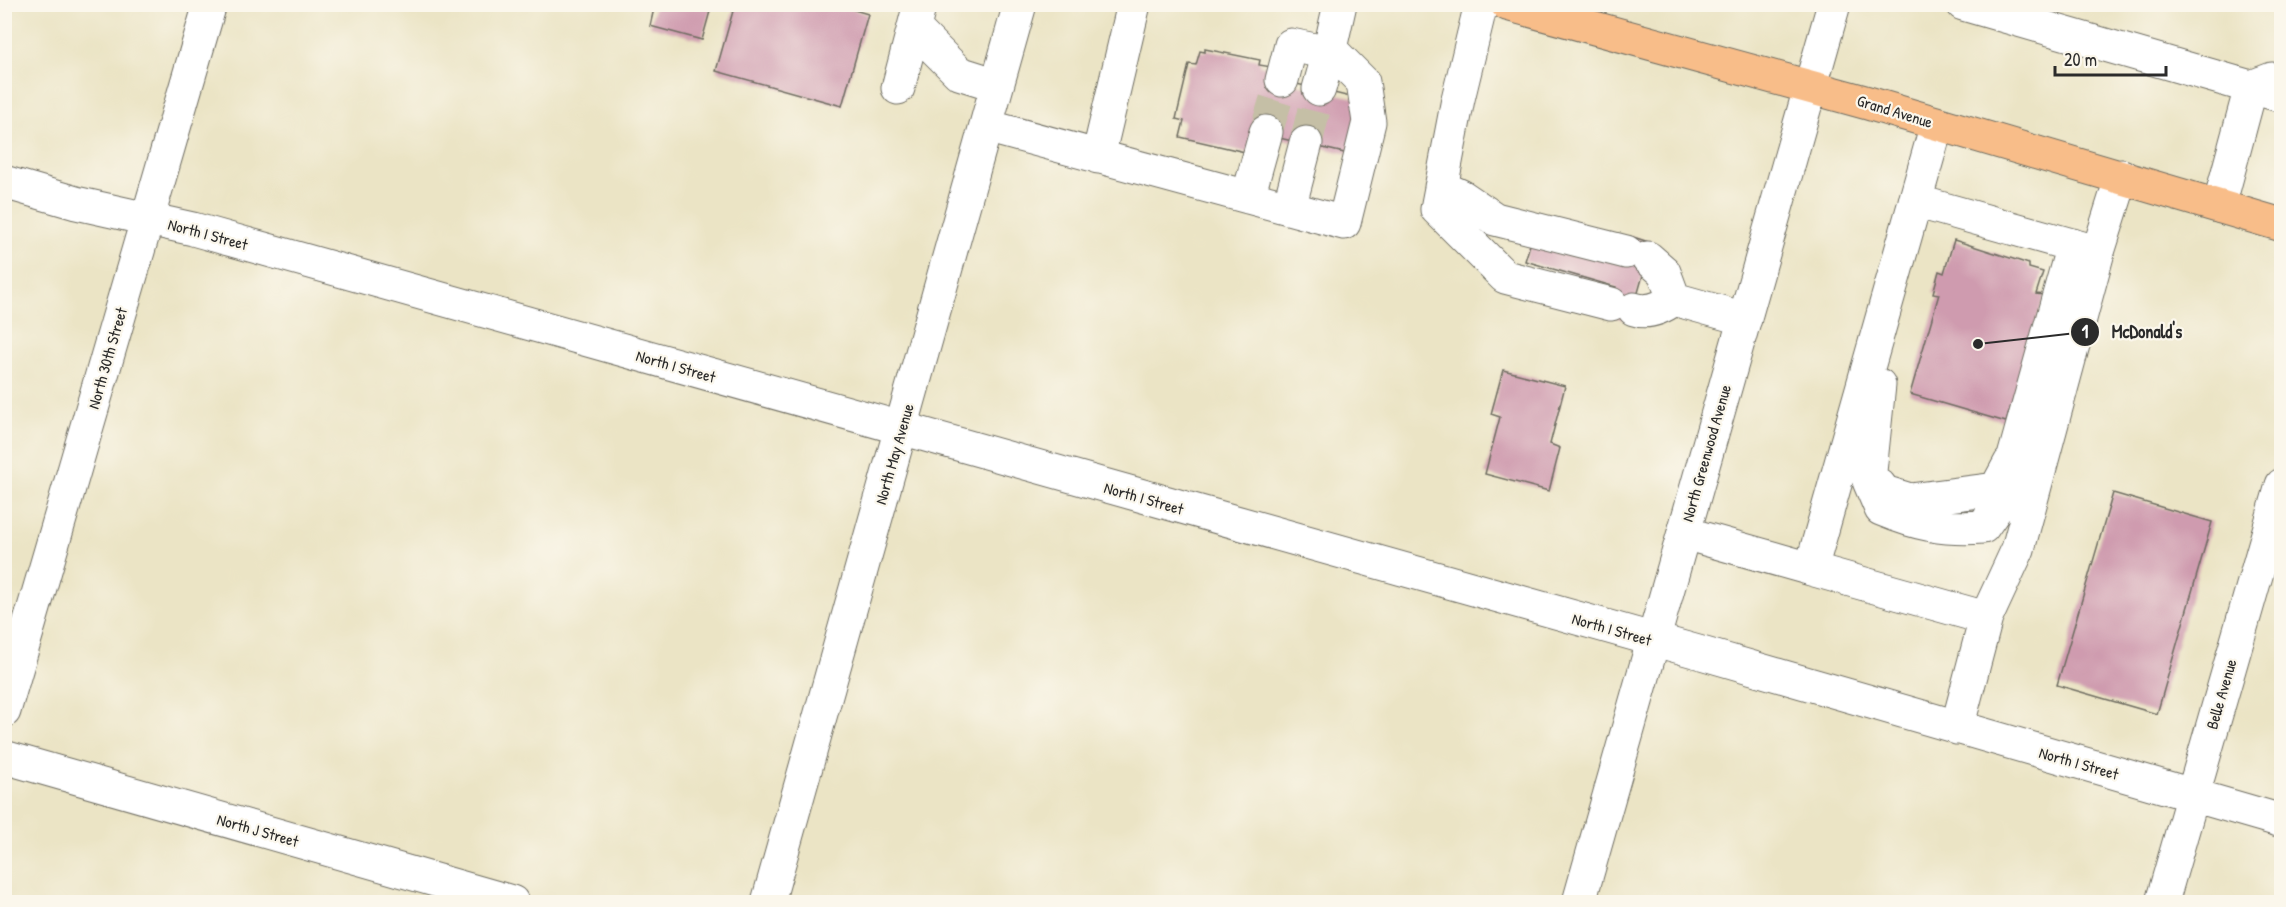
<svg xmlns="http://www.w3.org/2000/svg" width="2286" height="907" font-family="'Patrick Hand',sans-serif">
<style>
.building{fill:#cf9baf}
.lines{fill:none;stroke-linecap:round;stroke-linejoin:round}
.minor-tunnel{stroke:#c5bfa6;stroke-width:33;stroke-dasharray:33 16;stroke-linecap:butt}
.minor-casing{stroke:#6e6c61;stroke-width:35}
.major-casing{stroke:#6e6c61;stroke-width:35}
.minor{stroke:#fff;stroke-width:33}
.major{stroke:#f8bd89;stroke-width:33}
.labels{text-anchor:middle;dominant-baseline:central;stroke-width:4.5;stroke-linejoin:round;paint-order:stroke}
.street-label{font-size:16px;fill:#2b2b2b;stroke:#fbf7ec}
.leader{fill:none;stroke:#2b2b2b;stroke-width:2}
.callout-dot{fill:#2b2b2b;stroke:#fbf7ec;stroke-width:2}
.mark-label{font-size:18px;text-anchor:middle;font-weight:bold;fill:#fff}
.callout-label{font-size:18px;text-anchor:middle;font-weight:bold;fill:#2b2b2b;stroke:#fbf7ec;stroke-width:4.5;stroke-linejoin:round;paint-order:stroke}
</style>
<rect width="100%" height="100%" fill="#fbf7ec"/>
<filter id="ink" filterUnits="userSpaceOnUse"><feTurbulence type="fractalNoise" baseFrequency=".0167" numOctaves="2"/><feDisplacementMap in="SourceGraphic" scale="12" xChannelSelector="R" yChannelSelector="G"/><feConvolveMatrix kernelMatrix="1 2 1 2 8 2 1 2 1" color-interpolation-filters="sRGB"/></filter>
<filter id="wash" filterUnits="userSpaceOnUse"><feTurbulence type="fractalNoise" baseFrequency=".008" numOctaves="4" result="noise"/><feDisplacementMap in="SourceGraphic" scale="24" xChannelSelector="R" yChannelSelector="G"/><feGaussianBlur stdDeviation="1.35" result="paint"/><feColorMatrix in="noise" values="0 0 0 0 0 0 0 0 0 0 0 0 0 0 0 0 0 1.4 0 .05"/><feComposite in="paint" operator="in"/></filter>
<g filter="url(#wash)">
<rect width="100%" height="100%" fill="#ebe4c5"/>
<g id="blocks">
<path class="building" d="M 655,4 L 712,4 L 702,40 L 650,26 Z
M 735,4 L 834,4 L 868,14 L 842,106 L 716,71 Z
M 1205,49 L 1260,60 L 1259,65 L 1278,68 L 1276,79 L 1363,100 L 1349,154 L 1262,134 L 1258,155 L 1180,137 L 1184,121 L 1176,119 L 1189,64 L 1196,65 L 1200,51 L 1205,52 Z
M 1630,236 L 1652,243 L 1630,321 L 1608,315 L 1616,287 L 1525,261 L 1532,238 L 1622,264 Z
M 1954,240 L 2029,264 L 2029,268 L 2043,272 L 2036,294 L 2045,295 L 2006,422 L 1910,394 L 1939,294 L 1933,293 L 1939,271 L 1944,273 Z
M 1503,370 L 1565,386 L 1550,444 L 1560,448 L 1549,491 L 1485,474 L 1500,417 L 1491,414 Z
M 2113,493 L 2212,522 L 2157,714 L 2057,685 Z"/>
</g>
</g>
<g filter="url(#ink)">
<use href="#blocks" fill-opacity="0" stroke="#6e6c61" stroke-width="1.5"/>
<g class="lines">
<path class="minor-tunnel" d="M 1266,132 L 1282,80
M 1306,143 L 1319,89"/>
<defs>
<path id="minor" d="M 1481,4 L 1458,99 L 1437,209 L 1505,277 L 1611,304
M 1963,4 L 2282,96
M 914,28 L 959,73 L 997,85
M 1282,80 L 1291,45 L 1329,53 L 1319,89
M 898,88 L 920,4
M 1937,124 L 1811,569 L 1986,618 L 2018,549 L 2098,252 L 2122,176
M 986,126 L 1344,223 L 1369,122 L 1363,82 L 1336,55 L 1329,53 L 1340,4
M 1098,157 L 1134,4
M 4,182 L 76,203 L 193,229 L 1698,652 L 2282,821
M 1441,187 L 1461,196 L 1495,219 L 1626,252
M 1248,197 L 1266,132
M 1915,201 L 2093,251
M 2219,206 L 2251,87 L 2272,79
M 1289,208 L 1306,143
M 1648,258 L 1664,272 L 1674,299
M 1674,299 L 1745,319
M 1634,309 C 1648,314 1663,307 1674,299
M 1879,385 L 1869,481 L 1881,509 C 1917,524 1944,530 1983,527 L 2002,500 L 2073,245
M 1879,485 L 1884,492 L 1910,500 L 1996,489 L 2010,463
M 1684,533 L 1811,569
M 4,711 L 210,4
M 1957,728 L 1986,618
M 4,757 L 512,902
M 768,902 L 1020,4
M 1579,902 L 1834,4
M 2162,902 L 2282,485"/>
<path id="major" d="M 1507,4 L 1868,103 L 2282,225"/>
</defs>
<use href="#minor" class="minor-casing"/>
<use href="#major" class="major-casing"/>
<use href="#minor" class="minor"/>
<use href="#major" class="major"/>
</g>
</g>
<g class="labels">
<g class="street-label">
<text transform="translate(1895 111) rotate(17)">Grand Avenue</text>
<text transform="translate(208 234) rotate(15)">North I Street</text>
<text transform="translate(107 358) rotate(-74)">North 30th Street</text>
<text transform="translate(676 366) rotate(16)">North I Street</text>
<text transform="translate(1706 453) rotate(-74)">North Greenwood Avenue</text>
<text transform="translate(894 454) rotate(-74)">North May Avenue</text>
<text transform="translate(1144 498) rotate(16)">North I Street</text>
<text transform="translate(1612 629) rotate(16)">North I Street</text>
<text transform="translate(2221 694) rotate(-74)">Belle Avenue</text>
<text transform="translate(2079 763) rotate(16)">North I Street</text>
<text transform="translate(258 830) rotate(16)">North J Street</text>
</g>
</g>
<path class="leader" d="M1978 344L2085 332"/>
<g class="callout-dot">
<circle cx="1978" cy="344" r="6"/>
<circle cx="2085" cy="332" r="15"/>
</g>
<g class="mark-label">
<text x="2085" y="338">1</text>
</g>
<g class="callout-label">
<text x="2147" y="338">McDonald's</text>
</g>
<rect width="2286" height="907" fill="none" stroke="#fbf7ec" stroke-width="24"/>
<path d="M2055 66v9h111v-9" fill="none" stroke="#2b2b2b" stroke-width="3"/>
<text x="2064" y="66" font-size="18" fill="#2b2b2b" stroke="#fbf7ec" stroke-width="4.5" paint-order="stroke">20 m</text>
</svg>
